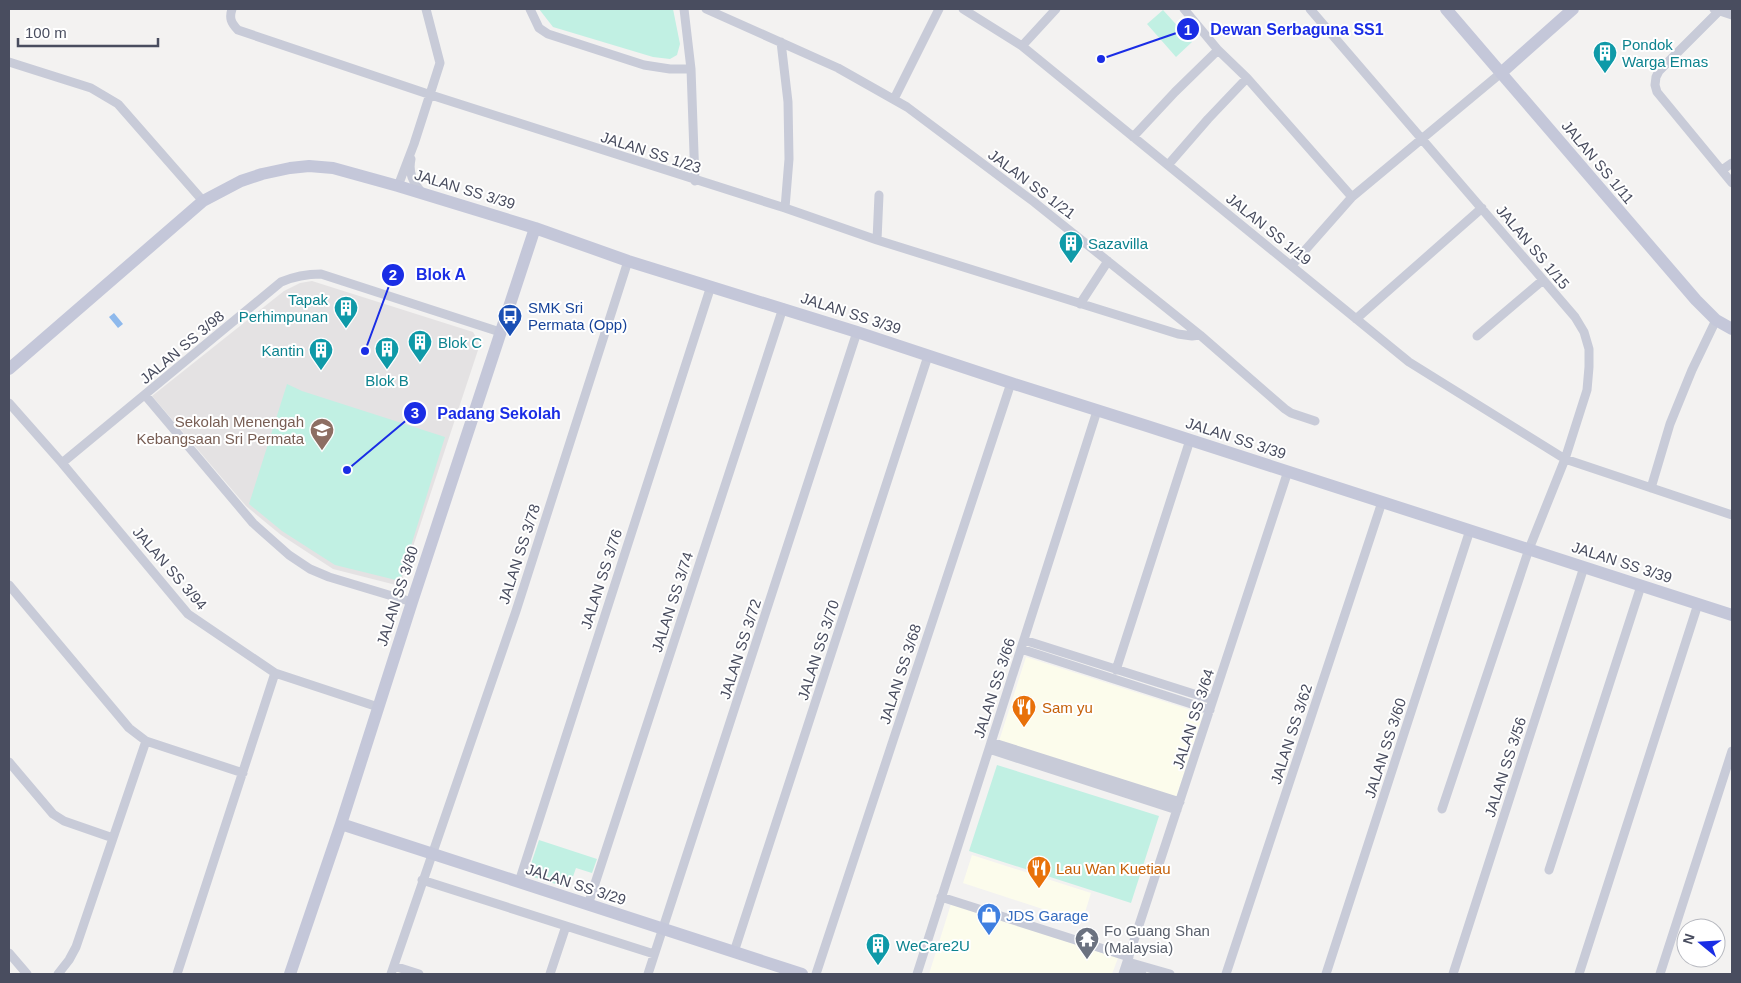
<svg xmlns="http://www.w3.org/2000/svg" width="1741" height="983" font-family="Helvetica,sans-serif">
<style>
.commercial{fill:#fcfcec}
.education{fill:#e4e2e3}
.green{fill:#c1f0e3}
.water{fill:#8eb9ec}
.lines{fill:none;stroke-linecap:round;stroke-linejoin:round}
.street{stroke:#c8cbd8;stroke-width:9}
.secondary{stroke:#c4c7d9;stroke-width:12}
.labels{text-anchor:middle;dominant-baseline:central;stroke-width:4;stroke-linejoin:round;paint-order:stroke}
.culture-label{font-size:15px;fill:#0d838f;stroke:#fff;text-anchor:start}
.street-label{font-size:15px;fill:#494d5f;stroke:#fff}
.transit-label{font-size:15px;fill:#164399;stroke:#fff;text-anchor:start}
.education-label{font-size:15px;fill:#785e54;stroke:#fff;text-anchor:end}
.food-label{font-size:15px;fill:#c56008;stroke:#fff;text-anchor:start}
.shop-label{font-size:15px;fill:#366cbe;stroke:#fff;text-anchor:start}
.worship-label{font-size:15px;fill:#5b616d;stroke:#fff;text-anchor:start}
.leader{fill:none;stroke:#1a2de5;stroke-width:2}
.callout-dot{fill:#1a2de5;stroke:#fff;stroke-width:2}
.mark-label{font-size:15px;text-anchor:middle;font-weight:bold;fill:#fff}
.callout-label{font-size:16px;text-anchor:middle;font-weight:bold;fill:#1a2de5;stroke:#fff;stroke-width:4;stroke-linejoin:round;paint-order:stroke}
</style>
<rect width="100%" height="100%" fill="#f3f2f1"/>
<path class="commercial" d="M 1026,657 L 1203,714 L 1176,798 L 999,741 Z
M 972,855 L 1091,893 L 1082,922 L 963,883 Z
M 951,904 L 1118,958 L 1112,974 L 929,974 Z"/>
<path class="education" d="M 312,281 L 473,332 L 480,344 L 400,586 L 333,569 L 281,535 L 246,506 L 152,396 L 284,291 L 300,283 Z"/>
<path class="green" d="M 539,9 L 673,9 L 680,44 L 677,55 L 670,59 L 653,57 L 553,27 Z
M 1163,10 L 1192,42 L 1176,57 L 1147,24 Z
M 287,384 L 302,391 L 445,437 L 400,581 L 335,565 L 282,531 L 249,504 Z
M 997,765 L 1159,816 L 1131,903 L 969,851 Z
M 539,840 L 597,859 L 592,873 L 576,868 L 569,888 L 533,877 L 529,870 Z"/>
<path class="water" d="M 114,313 L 123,324 L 118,328 L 109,317 Z"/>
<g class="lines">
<path class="street" d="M 232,9 C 229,18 231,23 238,30 L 431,95 L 785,208 L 877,240 L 1178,334 L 1192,336 L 1200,335
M 530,9 L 539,28 L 548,34 L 644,65 L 670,69 L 691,69
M 684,9 L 691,69 L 695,181
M 706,9 L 838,68 L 907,107 L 1034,202 L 1200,335 L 1285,409 L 1291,413 L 1315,421
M 963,9 L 1022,46 L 1409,362 L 1565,459 L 1732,515
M 1184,9 L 1218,50 L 1247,78 L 1352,197
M 1310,9 L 1575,317 L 1584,332 L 1589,349 L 1589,367 L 1587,390 L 1565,459 L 1529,549 L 1442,809
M 1714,9 L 1732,15
M 1719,11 L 1659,71 L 1656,77 L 1655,85 L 1657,92 L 1732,183
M 781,42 L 788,102 L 789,159 L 785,208
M 1022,46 L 1056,9
M 9,62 L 91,88 L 118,104 L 203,201
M 894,99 L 939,9
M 1133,137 L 1175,92 L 1218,50
M 411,159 C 408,173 413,182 422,193
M 1168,165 L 1208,119 L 1247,78
M 1722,170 L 1732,163
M 398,186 L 414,144 L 440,63 L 426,9
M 877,240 L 879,195
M 1292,265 L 1352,197 L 1501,73
M 1080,304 L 1108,261
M 1356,319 L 1482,208
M 1477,336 L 1543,280
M 145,395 L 253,523 L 289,555 L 310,569 L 329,577 L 412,602
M 9,403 L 62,463 L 188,614 L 275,673 L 378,707
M 62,463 L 281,282 C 295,276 306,274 321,274 L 500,332
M 1651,488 L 1670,424 L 1692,370 L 1716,320
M 9,585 L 129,728 L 146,741 L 243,773
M 1024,640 L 1213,700
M 1021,649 L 1210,710
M 1116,670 L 1190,440
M 991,742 L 1180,802
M 989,749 L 1177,810
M 9,762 L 53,814 L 64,821 L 113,838
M 1549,870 L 1641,586
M 422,880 L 654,954
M 519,882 L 711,286
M 941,897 L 1129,957
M 588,905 L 783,308
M 734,952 L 928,356
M 9,953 L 27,974
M 1128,962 L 1170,974
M 394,966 L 419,974
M 1125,969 L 1142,974
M 58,974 L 69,960 L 76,947 L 146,741
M 177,974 L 275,673
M 391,974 L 516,611 L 628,261
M 550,974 L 566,926
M 648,974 L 857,332
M 816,974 L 1011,383
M 917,974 L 1097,411
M 1123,974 L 1288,471
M 1226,974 L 1382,502
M 1326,974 L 1470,530
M 1453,974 L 1584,567
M 1579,974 L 1698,604
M 1660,974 L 1732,751"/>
<path class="secondary" d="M 1446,9 L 1696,300 L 1716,320 L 1732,329
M 1501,73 L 1573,9
M 9,369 L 203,201 L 241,181 L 262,174 L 290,168 L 309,166 L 333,168 L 398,186 L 535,228 L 628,261 L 857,332 L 1011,383 L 1147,426 L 1732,615
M 341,824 L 802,974
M 290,974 L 341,824 L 412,602 L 535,228"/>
</g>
<defs>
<symbol id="building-pin" viewBox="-11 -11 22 30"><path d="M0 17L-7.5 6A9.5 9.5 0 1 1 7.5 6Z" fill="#0f9aa8" stroke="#fff"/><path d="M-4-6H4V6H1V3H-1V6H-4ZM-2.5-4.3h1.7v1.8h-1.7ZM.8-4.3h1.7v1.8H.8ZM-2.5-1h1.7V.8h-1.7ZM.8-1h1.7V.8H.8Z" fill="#fff"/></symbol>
<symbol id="bus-pin" viewBox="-11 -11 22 30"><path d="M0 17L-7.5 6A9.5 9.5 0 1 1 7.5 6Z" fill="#1a4fb4" stroke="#fff"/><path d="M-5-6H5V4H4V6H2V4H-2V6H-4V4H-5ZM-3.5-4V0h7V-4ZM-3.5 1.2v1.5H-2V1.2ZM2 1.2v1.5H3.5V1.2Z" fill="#fff"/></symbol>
<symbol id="school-pin" viewBox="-11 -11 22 30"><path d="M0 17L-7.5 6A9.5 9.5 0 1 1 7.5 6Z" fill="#8d6e63" stroke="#fff"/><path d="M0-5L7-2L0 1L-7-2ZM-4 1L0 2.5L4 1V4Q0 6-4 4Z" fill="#fff"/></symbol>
<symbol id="restaurant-pin" viewBox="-11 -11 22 30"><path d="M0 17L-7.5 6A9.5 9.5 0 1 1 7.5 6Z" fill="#e8710a" stroke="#fff"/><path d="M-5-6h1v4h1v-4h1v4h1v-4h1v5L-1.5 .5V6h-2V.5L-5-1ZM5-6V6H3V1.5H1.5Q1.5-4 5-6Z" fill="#fff"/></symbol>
<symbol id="shop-pin" viewBox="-11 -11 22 30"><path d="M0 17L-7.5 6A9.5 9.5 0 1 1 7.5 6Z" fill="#3f7fe0" stroke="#fff"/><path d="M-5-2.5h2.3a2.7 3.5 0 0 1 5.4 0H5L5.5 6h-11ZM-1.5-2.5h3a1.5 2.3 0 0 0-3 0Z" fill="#fff"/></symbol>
<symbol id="temple-pin" viewBox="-11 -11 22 30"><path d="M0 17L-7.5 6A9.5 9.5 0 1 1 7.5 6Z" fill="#6b7280" stroke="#fff"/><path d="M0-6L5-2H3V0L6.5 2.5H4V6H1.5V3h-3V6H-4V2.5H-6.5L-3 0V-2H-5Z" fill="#fff"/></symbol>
</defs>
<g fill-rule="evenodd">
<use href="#building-pin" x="1591" y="39" width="28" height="38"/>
<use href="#building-pin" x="1057" y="229" width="28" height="38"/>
<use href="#building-pin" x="332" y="294" width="28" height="38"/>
<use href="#bus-pin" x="496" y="302" width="28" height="38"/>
<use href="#building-pin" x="406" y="328" width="28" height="38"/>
<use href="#building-pin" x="373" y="335" width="28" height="38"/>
<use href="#building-pin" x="307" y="336" width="28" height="38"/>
<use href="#school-pin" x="308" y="416" width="28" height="38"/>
<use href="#restaurant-pin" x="1010" y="693" width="28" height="38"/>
<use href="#restaurant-pin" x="1025" y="854" width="28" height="38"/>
<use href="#shop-pin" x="975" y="901" width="28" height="38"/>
<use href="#temple-pin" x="1073" y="925" width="28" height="38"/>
<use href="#building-pin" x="864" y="931" width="28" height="38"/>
</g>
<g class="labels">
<g class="culture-label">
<text x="1622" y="44">Pondok<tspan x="1622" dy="17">Warga Emas</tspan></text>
<text x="1088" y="243">Sazavilla</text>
<text x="328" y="299" text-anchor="end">Tapak<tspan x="328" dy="17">Perhimpunan</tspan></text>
<text x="438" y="342">Blok C</text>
<text x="304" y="350" text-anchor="end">Kantin</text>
<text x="387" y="380" text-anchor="middle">Blok B</text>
<text x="896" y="945">WeCare2U</text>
</g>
<g class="street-label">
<text transform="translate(651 152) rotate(18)">JALAN SS 1/23</text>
<text transform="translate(1598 162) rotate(50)">JALAN SS 1/11</text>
<text transform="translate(1032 184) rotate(37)">JALAN SS 1/21</text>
<text transform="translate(465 189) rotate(17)">JALAN SS 3/39</text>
<text transform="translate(1269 229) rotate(39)">JALAN SS 1/19</text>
<text transform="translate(1533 247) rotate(50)">JALAN SS 1/15</text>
<text transform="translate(851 313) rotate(18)">JALAN SS 3/39</text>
<text transform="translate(182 347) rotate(-40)">JALAN SS 3/98</text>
<text transform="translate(1236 438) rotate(18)">JALAN SS 3/39</text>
<text transform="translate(519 554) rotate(-72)">JALAN SS 3/78</text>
<text transform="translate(1622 562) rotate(18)">JALAN SS 3/39</text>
<text transform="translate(170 568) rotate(49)">JALAN SS 3/94</text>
<text transform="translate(601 579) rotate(-72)">JALAN SS 3/76</text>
<text transform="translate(397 596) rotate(-72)">JALAN SS 3/80</text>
<text transform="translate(672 602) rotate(-72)">JALAN SS 3/74</text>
<text transform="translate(740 649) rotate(-72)">JALAN SS 3/72</text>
<text transform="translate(818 650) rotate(-72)">JALAN SS 3/70</text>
<text transform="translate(900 674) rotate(-72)">JALAN SS 3/68</text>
<text transform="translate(994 688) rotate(-72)">JALAN SS 3/66</text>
<text transform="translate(1193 719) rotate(-72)">JALAN SS 3/64</text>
<text transform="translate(1291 734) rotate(-72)">JALAN SS 3/62</text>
<text transform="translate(1385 748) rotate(-72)">JALAN SS 3/60</text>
<text transform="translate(1505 767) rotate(-72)">JALAN SS 3/56</text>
<text transform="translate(576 884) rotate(18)">JALAN SS 3/29</text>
</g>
<g class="transit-label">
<text x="528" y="307">SMK Sri<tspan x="528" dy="17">Permata (Opp)</tspan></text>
</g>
<g class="education-label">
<text x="304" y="421">Sekolah Menengah<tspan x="304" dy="17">Kebangsaan Sri Permata</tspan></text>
</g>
<g class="food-label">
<text x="1042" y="707">Sam yu</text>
<text x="1056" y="868">Lau Wan Kuetiau</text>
</g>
<g class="shop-label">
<text x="1006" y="915">JDS Garage</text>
</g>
<g class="worship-label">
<text x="1104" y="930">Fo Guang Shan<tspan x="1104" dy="17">(Malaysia)</tspan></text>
</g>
</g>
<path class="leader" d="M1101 59L1188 29M365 351L393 275M347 470L415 413"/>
<g class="callout-dot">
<circle cx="1101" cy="59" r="5"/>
<circle cx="365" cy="351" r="5"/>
<circle cx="347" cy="470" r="5"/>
<circle cx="1188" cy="29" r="12"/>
<circle cx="393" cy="275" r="12"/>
<circle cx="415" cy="413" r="12"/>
</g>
<g class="mark-label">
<text x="1188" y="35">1</text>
<text x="393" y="280">2</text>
<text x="415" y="418">3</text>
</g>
<g class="callout-label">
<text x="1297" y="35">Dewan Serbaguna SS1</text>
<text x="441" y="280">Blok A</text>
<text x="499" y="419">Padang Sekolah</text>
</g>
<rect width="1741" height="983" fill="none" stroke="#494d5f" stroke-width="20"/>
<g transform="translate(1701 943) rotate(288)"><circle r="24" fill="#ffffff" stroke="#b6b8bf"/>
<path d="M0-4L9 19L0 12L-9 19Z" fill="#1a2de5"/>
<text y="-8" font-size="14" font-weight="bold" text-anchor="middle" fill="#494d5f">N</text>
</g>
<path d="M18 38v8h140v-8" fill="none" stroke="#494d5f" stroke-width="2.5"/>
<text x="25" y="38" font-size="15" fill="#494d5f" stroke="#ffffff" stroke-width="4" paint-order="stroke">100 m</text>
</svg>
